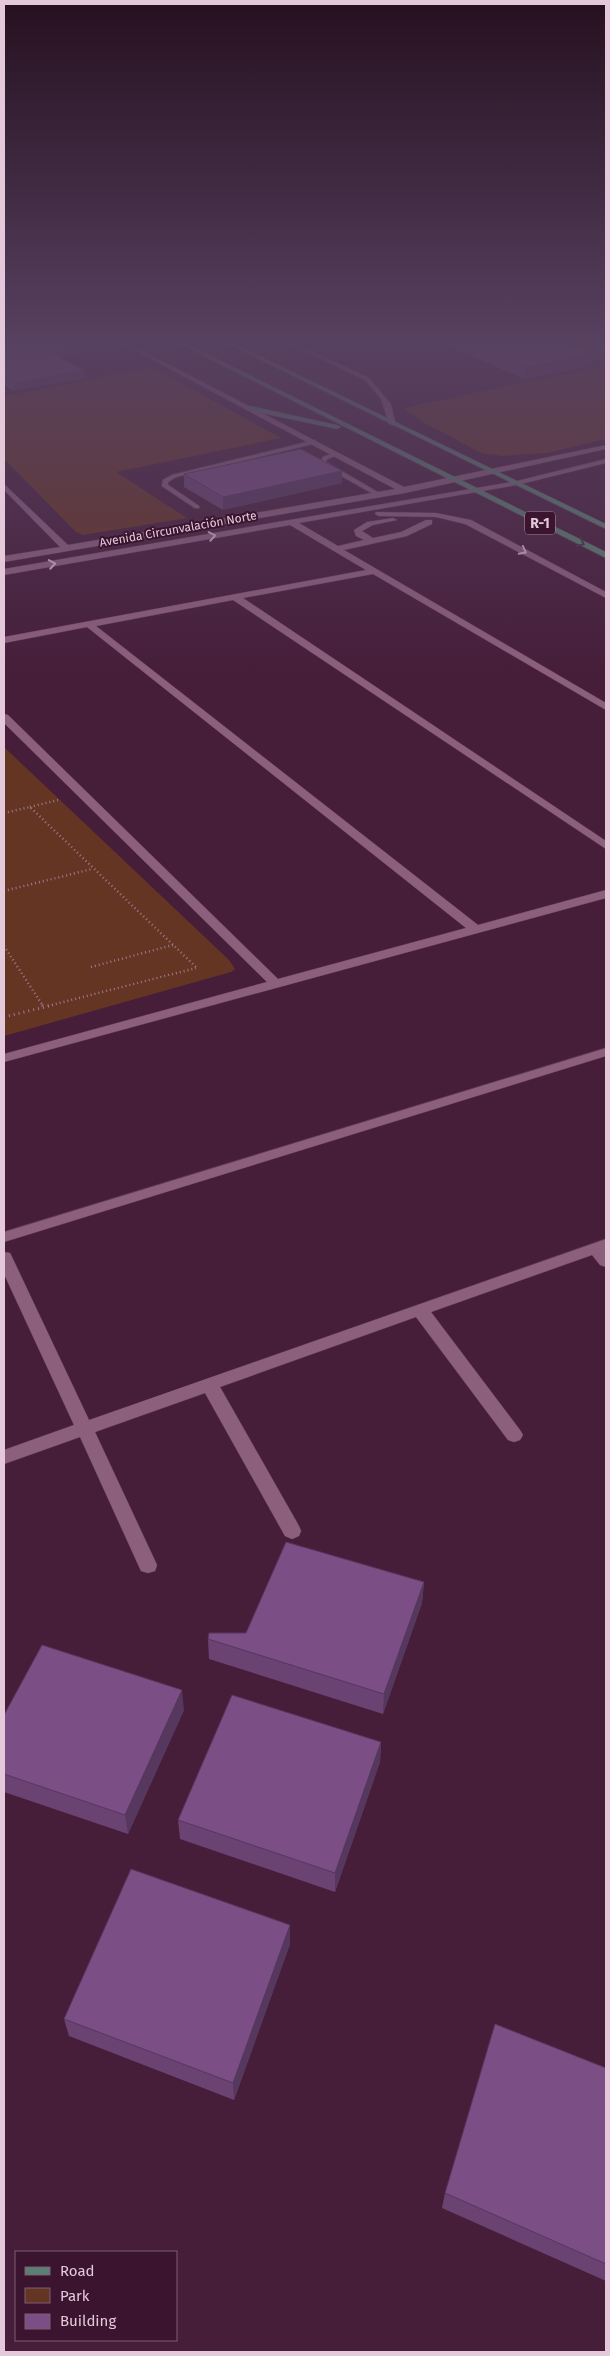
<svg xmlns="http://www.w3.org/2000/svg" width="610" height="2356" font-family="'Fira Sans',sans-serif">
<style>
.green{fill:#653524}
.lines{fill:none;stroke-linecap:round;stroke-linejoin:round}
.lane-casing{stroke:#5e3c55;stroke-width:2}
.street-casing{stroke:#5e3c55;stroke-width:1}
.primary-casing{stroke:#5e3c55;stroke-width:1}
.path-far1{stroke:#9a7a90;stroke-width:2.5;stroke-dasharray:1 3;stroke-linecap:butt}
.path{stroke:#9a7a90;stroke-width:3;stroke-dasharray:1 4;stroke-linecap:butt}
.lane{fill:#8c5f7d;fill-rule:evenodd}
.street{fill:#8c5f7d;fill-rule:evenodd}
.primary{fill:#598072;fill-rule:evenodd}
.wall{fill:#6a4372}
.shaded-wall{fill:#56375d}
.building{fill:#7b4e85;stroke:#56375d}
.oneway{stroke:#d2b4c7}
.oneway2{stroke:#443443}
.labels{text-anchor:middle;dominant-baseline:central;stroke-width:4;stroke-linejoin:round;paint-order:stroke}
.far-street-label{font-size:12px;fill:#e3c9d9;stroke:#3b142f}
.shield{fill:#3b142f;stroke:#b193a6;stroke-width:1}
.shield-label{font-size:14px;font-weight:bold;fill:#e3c9d9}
</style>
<rect width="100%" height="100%" fill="#461e3a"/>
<path class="green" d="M 551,342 L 606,342 L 606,363 Z
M 606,365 L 606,439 L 547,453 L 502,456 L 481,453 L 421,421 L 404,408 Z
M 152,367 L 281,438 L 116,472 L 187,518 L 83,535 L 76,532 L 4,459 L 4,396 Z
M 4,747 L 229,960 L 235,969 L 231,972 L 4,1036 Z"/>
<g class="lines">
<defs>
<path id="lane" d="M 315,440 L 317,443 L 176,477 L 168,482 L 168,485 L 199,506 L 199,508 L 195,508 L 162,486 L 163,480 L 172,475 Z
M 335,453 L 340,454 L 327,459 L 326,462 L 381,494 L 381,496 L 377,496 L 320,464 L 323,457 Z"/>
<path id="street" d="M 119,342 L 126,342 L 404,487 L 606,445 L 606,449 L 405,493 L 4,562 L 4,556 L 60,547 L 4,490 L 4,484 L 68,545 L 395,489 Z
M 286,342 L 293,342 L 369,378 L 391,404 L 396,426 L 389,424 L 381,399 L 365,380 Z
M 606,459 L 606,463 L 517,485 L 299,523 L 338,546 L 364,540 L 356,536 L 354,530 L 367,522 L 393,518 L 397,520 L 373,525 L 362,531 L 373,538 L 401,532 L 426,520 L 432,520 L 432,524 L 407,536 L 344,550 L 606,703 L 606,710 L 373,574 L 243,598 L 606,841 L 606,849 L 233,600 L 96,626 L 478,925 L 606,890 L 606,898 L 4,1062 L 4,1054 L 267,982 L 4,723 L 4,714 L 8,715 L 278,979 L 466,928 L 87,627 L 4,643 L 4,637 L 366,570 L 290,525 L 4,575 L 4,569 L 517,481 Z
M 376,512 L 436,513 L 471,520 L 606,592 L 606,598 L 465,524 L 436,517 L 379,516 L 375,514 Z
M 606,1048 L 606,1056 L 4,1242 L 4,1232 Z
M 606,1239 L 606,1267 L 600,1265 L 592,1255 L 431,1312 L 520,1430 L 523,1435 L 520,1440 L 514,1442 L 508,1440 L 416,1317 L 220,1387 L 299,1526 L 301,1531 L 299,1536 L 292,1539 L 285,1536 L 205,1393 L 95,1432 L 157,1565 L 155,1571 L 148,1573 L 141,1571 L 80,1437 L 4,1464 L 4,1450 L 74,1425 L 4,1274 L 4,1252 L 10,1253 L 12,1257 L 89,1420 Z"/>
<path id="primary" d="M 176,342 L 183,342 L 606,552 L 606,558 Z
M 224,342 L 231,342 L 606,524 L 606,529 Z
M 250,406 L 337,425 L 341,427 L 337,429 L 247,410 L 246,408 Z"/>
</defs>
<use href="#lane" class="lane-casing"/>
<use href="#street" class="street-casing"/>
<use href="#primary" class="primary-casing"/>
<path class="path-far1" d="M 30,807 L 58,800
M 4,813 L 30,807 L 196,967
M 4,891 L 92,869
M 4,946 L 43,1006
M 91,967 L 173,945
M 48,1006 L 196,968"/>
<path class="path" d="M 42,1005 L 44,1007
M 4,1017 L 53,1005"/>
<use href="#lane" class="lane"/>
<use href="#street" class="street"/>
<use href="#primary" class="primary"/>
</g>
<path class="wall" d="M 4,342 L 74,354 L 59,357 L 86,378 L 14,391 L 4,385 Z
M 438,342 L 560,342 L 592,354 L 591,366 L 525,379 Z
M 184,474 L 342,483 L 223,510 L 184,487 Z
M 424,1582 L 422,1603 L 383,1714 L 209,1659 L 208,1639 L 246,1633 Z
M 184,1710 L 128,1834 L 4,1792 L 4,1715 Z
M 381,1742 L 380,1762 L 335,1892 L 180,1839 L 178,1820 Z
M 290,1925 L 290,1944 L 234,2100 L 69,2036 L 64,2019 Z
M 606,2068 L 606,2281 L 442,2208 L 445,2193 Z"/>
<path class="shaded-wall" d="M 73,347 L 74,354 L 49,359 L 48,352 Z
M 592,354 L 591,366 L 525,379 L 526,367 Z
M 85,370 L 86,378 L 14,391 L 13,383 Z
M 342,471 L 342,483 L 223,510 L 223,497 Z
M 424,1582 L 422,1603 L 383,1714 L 384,1694 Z
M 182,1690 L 184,1710 L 128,1834 L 125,1815 Z
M 381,1742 L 380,1762 L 335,1892 L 335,1873 Z
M 290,1925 L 290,1944 L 234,2100 L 233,2083 Z"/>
<path class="building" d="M 4,342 L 63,342 L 73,347 L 48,352 L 85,370 L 13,383 L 4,378 Z
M 465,342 L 560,342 L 592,354 L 526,367 Z
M 301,449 L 342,471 L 223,497 L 184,474 Z
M 286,1542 L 424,1582 L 384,1694 L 208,1639 L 209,1633 L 246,1633 Z
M 42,1645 L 182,1690 L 125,1815 L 4,1774 L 4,1715 Z
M 232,1695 L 381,1742 L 335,1873 L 178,1820 Z
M 131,1869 L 290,1925 L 233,2083 L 64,2019 Z
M 495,2024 L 606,2068 L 606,2264 L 445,2193 Z"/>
<defs><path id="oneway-chevron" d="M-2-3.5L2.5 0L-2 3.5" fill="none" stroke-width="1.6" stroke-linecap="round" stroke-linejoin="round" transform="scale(1.25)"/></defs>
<g class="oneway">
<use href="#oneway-chevron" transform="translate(212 536) rotate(-10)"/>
<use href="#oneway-chevron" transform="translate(523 551) rotate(28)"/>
<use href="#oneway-chevron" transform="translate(52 564) rotate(-10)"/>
</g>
<use class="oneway2" href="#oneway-chevron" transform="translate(581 543) rotate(26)"/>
<linearGradient id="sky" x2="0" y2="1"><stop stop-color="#261020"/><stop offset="0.51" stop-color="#574160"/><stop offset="1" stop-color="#574160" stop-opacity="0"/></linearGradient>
<rect width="610" height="671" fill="url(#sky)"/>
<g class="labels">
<g class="far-street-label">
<text transform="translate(178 529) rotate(-10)">Avenida Circunvalación Norte</text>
</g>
<rect class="shield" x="525" y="511.5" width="30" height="23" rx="4"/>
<g class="shield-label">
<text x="540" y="523">R-1</text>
</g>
</g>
<rect width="610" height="2356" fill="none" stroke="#e3c9d9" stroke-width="10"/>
<rect x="15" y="2251" width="162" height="90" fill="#3b142f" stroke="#7e5c73"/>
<rect x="25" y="2267" width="25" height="8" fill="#598072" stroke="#7e5c73"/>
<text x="60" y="2276" font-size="15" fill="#e3c9d9">Road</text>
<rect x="25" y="2288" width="25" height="15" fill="#653524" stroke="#7e5c73"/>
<text x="60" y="2301" font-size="15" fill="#e3c9d9">Park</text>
<rect x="25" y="2314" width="25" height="15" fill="#7b4e85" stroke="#7e5c73"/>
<text x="60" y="2326" font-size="15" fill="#e3c9d9">Building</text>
</svg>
